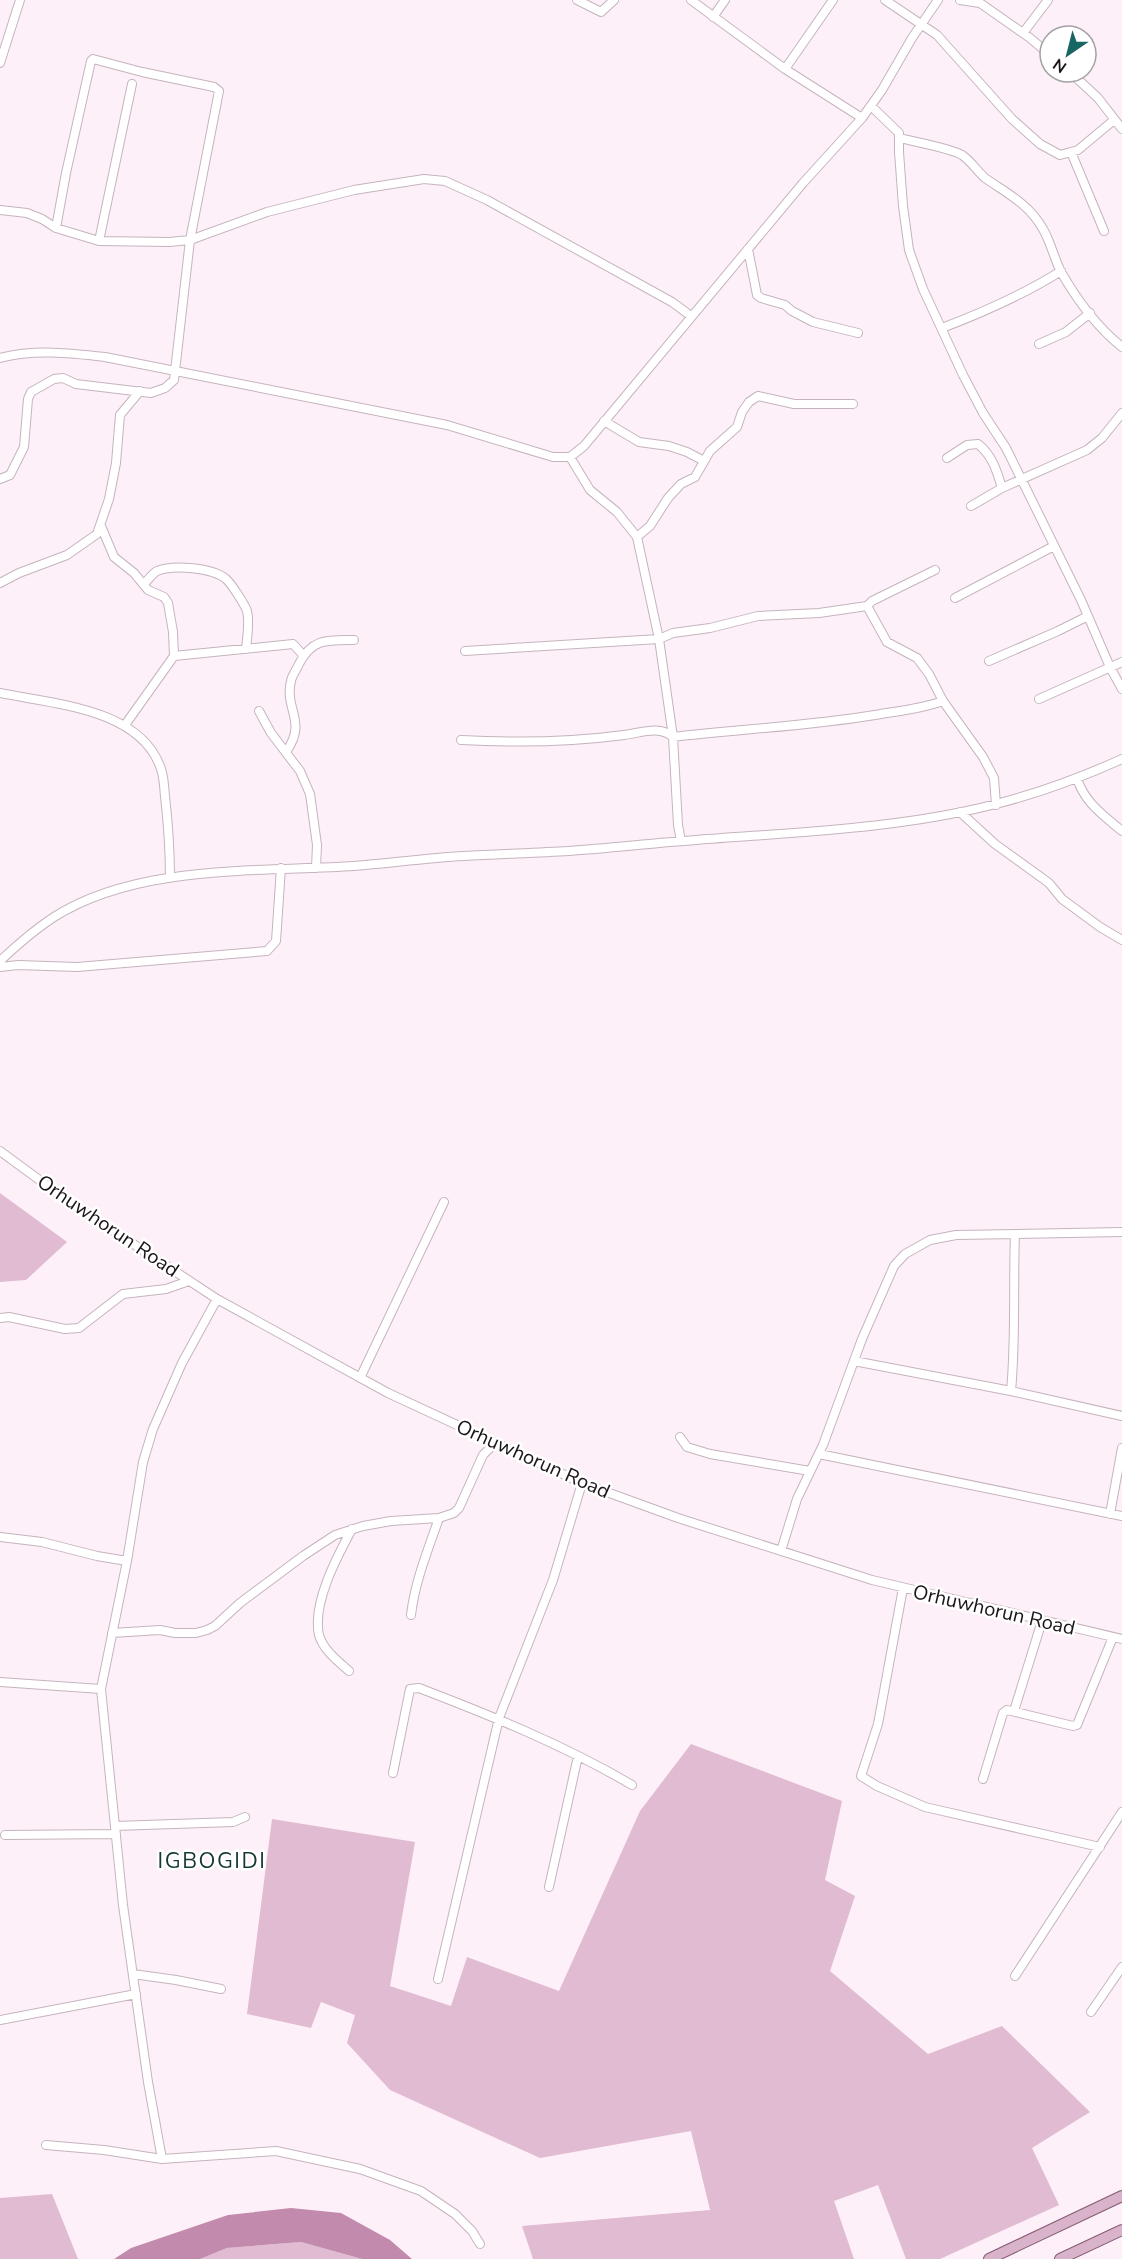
<svg xmlns="http://www.w3.org/2000/svg" width="1122" height="2259" font-family="'Nunito Sans',sans-serif">
<style>
.green{fill:#e0bbd1}
.water{fill:#c28bad}
.lines{fill:none;stroke-linecap:round;stroke-linejoin:round}
.minor-casing{stroke:#c5b4be;stroke-width:10}
.major-casing{stroke:#855b74;stroke-width:12}
.minor{stroke:#fff;stroke-width:8}
.major{stroke:#d8b3ca;stroke-width:10}
.labels{text-anchor:middle;dominant-baseline:central;stroke-width:5;stroke-linejoin:round;paint-order:stroke}
.street-label{font-size:20px;fill:#1a1518;stroke:#fff}
.quarter-label{font-size:22px;letter-spacing:1.5px;fill:#163937;stroke:#fff}
</style>
<rect width="100%" height="100%" fill="#fef0f8"/>
<path class="green" d="M 0,1193 L 67,1242 L 26,1280 L 0,1282 Z
M 691,1744 L 842,1801 L 825,1880 L 855,1896 L 830,1971 L 928,2054 L 1002,2026 L 1090,2112 L 1032,2148 L 1059,2205 L 940,2259 L 906,2259 L 878,2185 L 834,2201 L 854,2259 L 533,2259 L 522,2226 L 710,2210 L 691,2131 L 540,2158 L 390,2090 L 347,2043 L 355,2015 L 321,2002 L 311,2028 L 247,2014 L 272,1819 L 415,1842 L 390,1986 L 451,2006 L 467,1957 L 559,1991 L 640,1811 Z
M 52,2194 L 78,2259 L 0,2259 L 0,2198 Z
M 301,2242 L 362,2259 L 200,2259 L 227,2248 Z"/>
<path class="water" d="M 291,2208 L 341,2213 L 390,2240 L 412,2259 L 362,2259 L 301,2242 L 227,2248 L 200,2259 L 114,2259 L 131,2248 L 228,2215 Z"/>
<g class="lines">
<defs>
<path id="minor" d="M 577,0 L 601,12 L 614,0
M 691,0 L 785,69 L 862,118
M 885,0 L 937,35 L 1012,119 L 1040,144 L 1060,155 L 1078,150 L 1114,120
M 960,0 L 980,3 L 1030,38 L 1050,55
M 713,17 L 725,0
M 1023,33 L 1048,0
M 0,63 L 20,0
M 785,69 L 833,0
M 1070,72 L 1098,98 L 1122,129
M 871,106 L 899,133 L 899,152 L 903,206 L 909,250 L 923,289 L 963,375 L 983,413 L 1006,448 L 1081,600 L 1110,667 L 1122,689
M 900,138 C 915,142 950,148 962,155 C 971,161 977,171 985,178 C 1008,194 1029,204 1043,229 C 1051,243 1054,258 1061,272 C 1076,298 1098,328 1122,347
M 1071,152 L 1104,231
M 0,210 L 27,213 L 42,219 L 56,228 L 99,241 L 169,242 L 190,240 L 267,212 L 354,190 L 424,179 L 445,181 L 487,200 L 672,302 L 691,316
M 99,241 L 132,84
M 748,249 L 757,295 L 761,298 L 785,305 L 792,311 L 813,322 L 858,333
M 942,328 C 984,312 1023,295 1061,271
M 1039,344 L 1066,332 L 1090,313
M 0,358 C 34,349 70,353 105,357 L 447,425 L 553,457 L 570,457 L 584,446 L 803,183 L 862,118 L 882,90 L 912,38 L 938,0
M 604,421 L 639,442 L 669,446 L 687,452 L 704,461
M 570,457 L 590,490 L 617,512 L 637,537
M 947,458 L 967,445 L 978,444 C 992,455 997,471 1002,488
M 0,479 L 10,475 L 24,447 L 28,399 L 31,392 L 54,379 L 63,378 L 76,384 L 151,393 L 165,388 L 174,380 L 190,240 L 219,91 L 214,87 L 142,72 L 93,59 L 91,61 L 66,173 L 56,228
M 971,506 L 1002,488 L 1087,450 L 1102,438 L 1122,413
M 101,526 L 114,557 L 134,573 L 148,590 L 164,597 L 168,603 L 173,632 L 174,656 L 125,725
M 935,570 L 872,601 L 867,606 L 887,642 L 917,658 L 929,674 L 943,701 L 983,757 L 994,778 L 996,805
M 0,583 L 19,573 L 67,555 L 97,534 L 109,499 L 116,463 L 120,415 L 140,391
M 144,584 C 148,580 152,574 157,571 C 174,564 213,568 226,579 C 231,583 245,605 247,611 C 250,623 247,637 246,649
M 955,598 L 1054,546
M 465,651 L 659,639 L 637,537 L 650,526 L 668,498 L 681,484 L 695,477 L 710,451 L 737,427 L 742,412 L 749,402 L 758,396 L 794,404 L 853,404
M 174,656 L 293,644 L 303,655
M 989,661 L 1058,631 L 1088,616
M 0,693 C 53,704 141,708 161,769 C 164,777 164,787 165,796 C 168,823 170,850 170,878
M 1039,699 L 1122,662
M 259,711 L 271,733 L 300,771 L 310,794 L 317,845 L 316,868
M 461,740 C 515,743 571,742 624,735 C 641,733 659,725 673,737 C 741,729 809,726 875,715 C 898,711 921,709 943,701
M 286,752 C 308,721 284,710 291,681 C 292,675 297,669 299,664 C 312,638 328,640 354,640
M 1077,778 C 1084,802 1103,815 1122,831
M 960,812 L 995,844 L 1049,883 L 1062,899 L 1100,927 L 1122,940
M 681,841 L 678,825 L 673,737 L 659,639 L 673,633 L 710,628 L 758,616 L 819,613 L 867,606
M 0,961 C 17,945 34,930 54,917 C 137,864 259,872 354,866 C 391,863 427,858 464,856 C 499,854 534,853 569,851 C 611,848 654,843 696,840 C 796,832 899,829 996,804 C 1039,793 1082,777 1122,759
M 0,967 L 18,965 L 77,967 L 267,951 L 276,941 L 281,868
M 0,1151 L 68,1201 L 217,1299 L 388,1393 L 582,1483 L 678,1518 L 872,1580 L 1122,1639
M 0,1318 L 9,1317 L 65,1329 L 79,1328 L 123,1294 L 166,1289 L 189,1281
M 854,1361 L 1011,1391 L 1122,1416
M 360,1378 L 444,1202
M 1011,1391 C 1016,1339 1013,1286 1015,1234
M 680,1437 L 687,1447 L 710,1454 L 810,1471
M 819,1454 L 1122,1516
M 1110,1514 L 1122,1448
M 0,1537 L 42,1542 L 97,1556 L 127,1561
M 781,1551 L 797,1499 L 823,1445 L 862,1339 L 894,1266 L 905,1254 L 930,1240 L 956,1235 L 1122,1232
M 903,1588 L 878,1724 L 861,1776 L 877,1786 L 925,1807 L 1100,1847
M 411,1615 C 415,1581 428,1550 439,1518
M 112,1633 L 160,1630 L 175,1633 L 196,1633 L 207,1630 L 215,1626 L 240,1603 L 303,1556 L 335,1535 L 363,1526 L 391,1521 L 439,1518 L 454,1513 L 459,1508 L 483,1455 L 494,1444
M 349,1671 C 339,1662 323,1650 319,1635 C 312,1603 337,1557 352,1529
M 0,1682 L 101,1689
M 1014,1711 L 1042,1621
M 393,1773 L 410,1689 L 419,1688 C 492,1716 564,1745 632,1785
M 983,1779 L 1003,1713 L 1007,1710 L 1073,1726 L 1077,1725 L 1113,1637
M 115,1826 L 233,1822 L 245,1817
M 5,1835 L 116,1834
M 549,1887 L 578,1756
M 133,1974 L 176,1980 L 221,1989
M 1015,1976 L 1122,1812
M 438,1979 L 499,1718 L 553,1580 L 582,1483
M 1091,2012 L 1122,1967
M 0,2020 L 136,1994
M 46,2145 L 104,2150 L 162,2159 L 276,2151 L 360,2169 L 421,2191 L 455,2214 L 472,2231 L 480,2244
M 162,2159 L 148,2082 L 123,1905 L 101,1689 L 127,1561 L 143,1462 L 153,1429 L 182,1363 L 217,1299"/>
<path id="major" d="M 989,2259 L 1122,2196
M 1060,2259 L 1122,2230"/>
</defs>
<use href="#minor" class="minor-casing"/>
<use href="#major" class="major-casing"/>
<use href="#minor" class="minor"/>
<use href="#major" class="major"/>
</g>
<g class="labels">
<g class="street-label">
<text transform="translate(108 1226) rotate(34)">Orhuwhorun Road</text>
<text transform="translate(533 1459) rotate(24)">Orhuwhorun Road</text>
<text transform="translate(994 1610) rotate(13)">Orhuwhorun Road</text>
</g>
<g class="quarter-label">
<text x="212" y="1861">IGBOGIDI</text>
</g>
</g>
<g transform="translate(1068 54) rotate(215)"><circle r="28" fill="#ffffff" stroke="#a3a1a3" stroke-width="1.5"/>
<path d="M0-4.5L10 22L0 15L-10 22Z" fill="#186664"/>
<text y="-9" font-size="16" font-weight="bold" text-anchor="middle" fill="#1a1518">N</text>
</g>
</svg>
